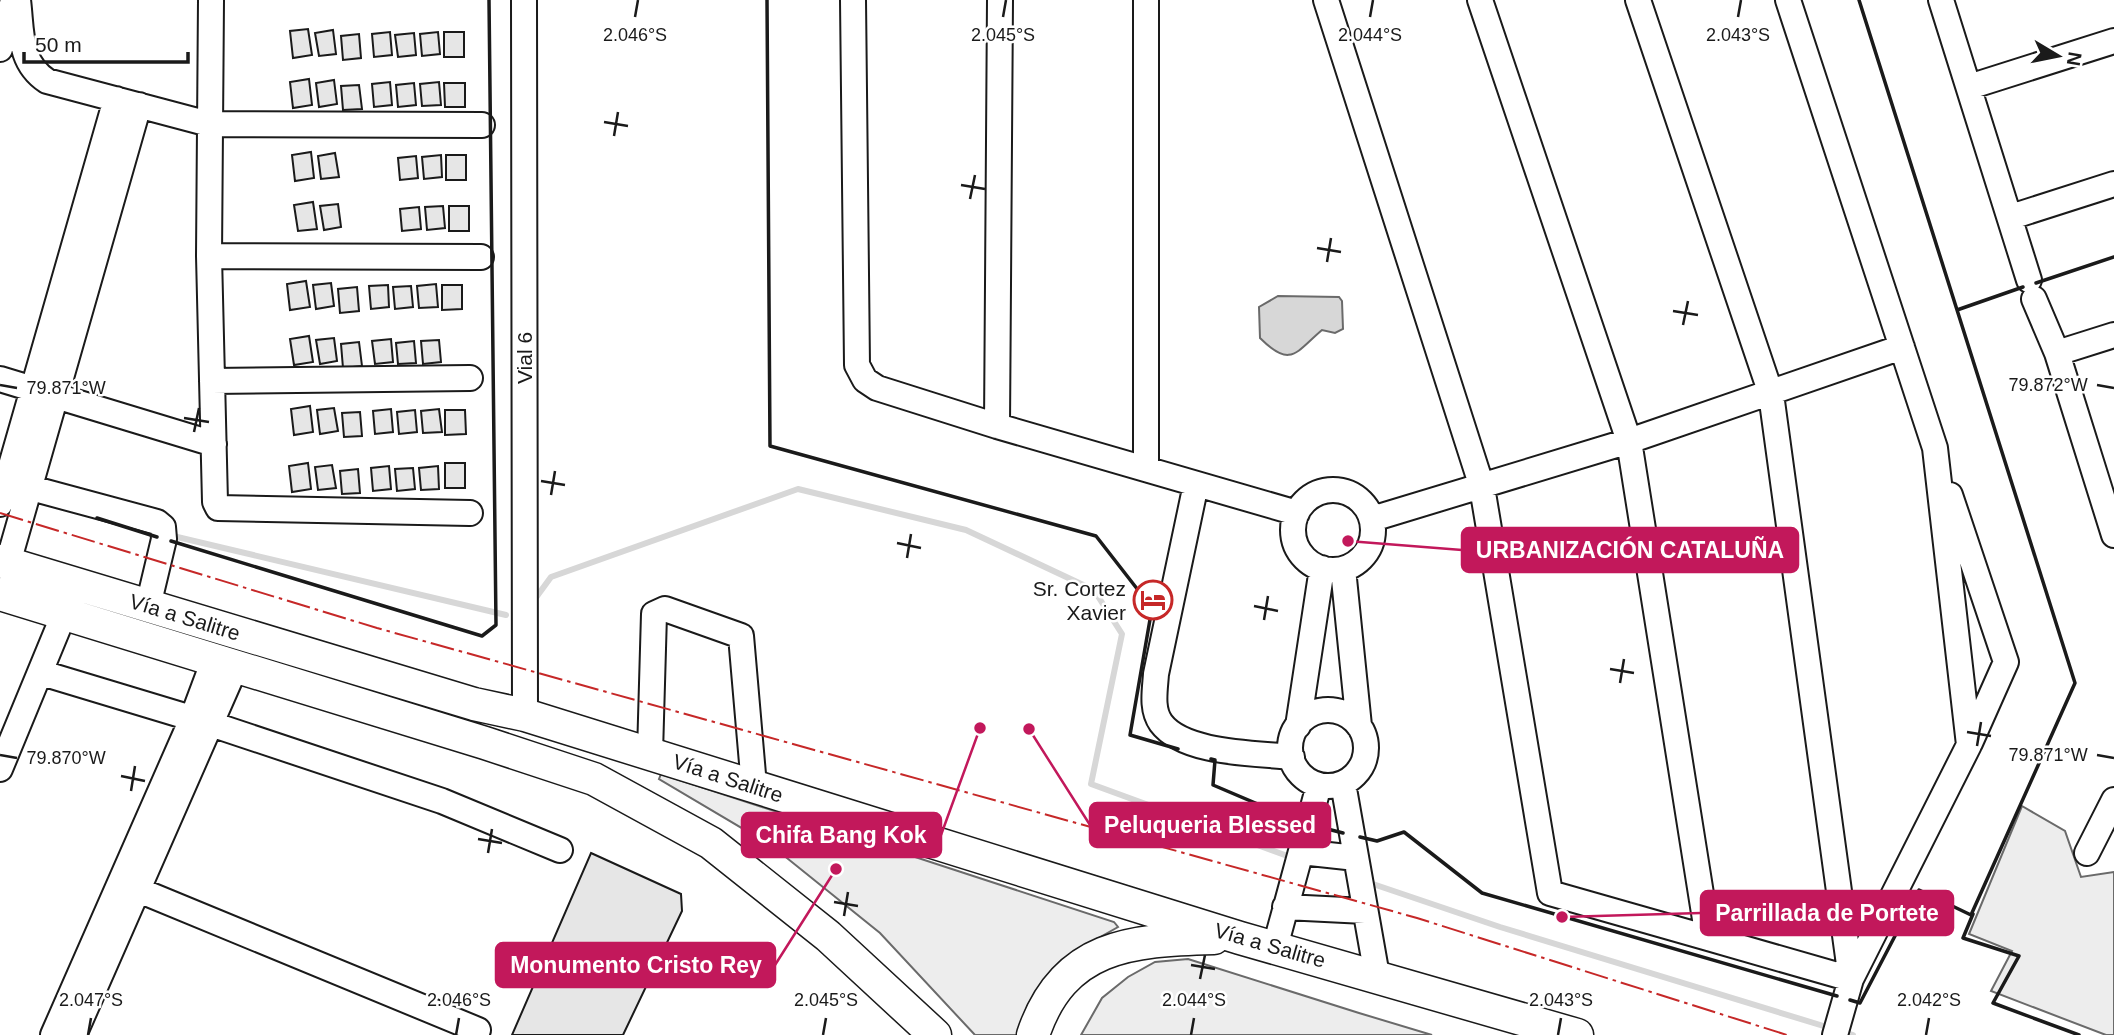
<svg xmlns="http://www.w3.org/2000/svg" width="2114" height="1035" font-family="Helvetica,sans-serif">
<style>
.built{fill:#ededed;stroke:#6a6a6a;stroke-width:2}
.water{fill:#d7d7d7;stroke:#6a6a6a;stroke-width:2}
.lines{fill:none;stroke-linecap:round;stroke-linejoin:round}
.stream{stroke:#d7d7d7;stroke-width:6}
.building{fill:#e6e6e6;stroke:#1a1a1a;stroke-width:2}
.minor-casing{stroke:#1a1a1a;stroke-width:28}
.major-casing{stroke:#1a1a1a;stroke-width:35}
.minor{stroke:#fff;stroke-width:24}
.major{stroke:#fff;stroke-width:32}
.wall{stroke:#1a1a1a;stroke-width:3.5}
.power{stroke:#c62828;stroke-width:2;stroke-dasharray:24 5 3.5 5;stroke-linecap:butt}
.ticks{fill:none;stroke:#1a1a1a;stroke-width:2.5}
.labels{text-anchor:middle;dominant-baseline:central;stroke-width:5;stroke-linejoin:round;paint-order:stroke}
.street-label{font-size:21px;fill:#1a1a1a;stroke:#fff}
.poi-label{font-size:21px;fill:#1a1a1a;stroke:#fff;text-anchor:end}
.ticks-label{font-size:18px;text-anchor:middle;fill:#1a1a1a;stroke:#fff;stroke-width:5;stroke-linejoin:round;paint-order:stroke}
.leader{fill:none;stroke:#c2185b;stroke-width:2.5}
.callout-dot{fill:#c2185b;stroke:#fff;stroke-width:2.5}
.callout{fill:#c2185b;stroke:#c2185b;stroke-width:2.5}
.callout-label{font-size:23px;text-anchor:middle;font-weight:bold;fill:#fff}
</style>
<rect width="100%" height="100%" fill="#fff"/>
<path class="built" d="M 661,774 L 1114,922 L 1118,927 L 1072,953 L 1023,1035 L 975,1035 L 880,933 L 772,846 L 659,779 Z
M 2022,806 L 2065,831 L 2081,877 L 2114,872 L 2114,1035 L 2106,1035 L 1991,991 L 2012,951 L 1969,934 Z
M 1188,959 L 1359,1013 L 1432,1035 L 1081,1035 L 1102,998 L 1128,977 L 1155,962 Z"/>
<path class="water" d="M 1278,296 L 1339,297 L 1342,301 L 1343,329 L 1335,333 L 1322,330 C 1296,352 1291,369 1260,338 L 1259,307 Z"/>
<g class="lines">
<path class="stream" d="M 173,536 L 506,615
M 532,603 L 551,577 L 798,489 L 966,530 L 1094,590 L 1122,634 L 1091,784 L 1293,858
M 1367,882 L 1500,927 L 1830,1028
M 1840,1031 L 1853,1035"/>
</g>
<path class="building" d="M 308,29 L 312,55 L 293,58 L 290,31 Z
M 333,30 L 336,54 L 319,56 L 315,33 Z
M 390,32 L 392,55 L 374,57 L 372,34 Z
M 438,32 L 440,54 L 422,56 L 420,34 Z
M 444,32 L 464,32 L 464,57 L 444,57 Z
M 414,33 L 416,55 L 398,57 L 395,35 Z
M 359,34 L 361,58 L 343,60 L 341,36 Z
M 309,79 L 312,105 L 293,108 L 290,82 Z
M 334,80 L 337,104 L 319,107 L 316,83 Z
M 390,82 L 392,105 L 374,107 L 372,84 Z
M 439,82 L 441,105 L 422,106 L 420,84 Z
M 414,83 L 416,105 L 398,107 L 396,85 Z
M 444,83 L 465,83 L 465,107 L 445,107 Z
M 359,85 L 362,109 L 343,110 L 341,86 Z
M 311,152 L 314,178 L 295,181 L 292,155 Z
M 335,153 L 339,177 L 321,179 L 318,156 Z
M 441,155 L 442,177 L 424,179 L 422,157 Z
M 446,155 L 466,155 L 466,180 L 446,180 Z
M 416,156 L 418,178 L 400,180 L 398,158 Z
M 313,202 L 317,229 L 298,231 L 294,205 Z
M 338,204 L 341,227 L 324,230 L 320,206 Z
M 443,206 L 445,228 L 427,230 L 425,207 Z
M 449,206 L 469,206 L 469,231 L 449,231 Z
M 419,207 L 421,229 L 402,231 L 400,209 Z
M 306,281 L 310,307 L 290,310 L 287,284 Z
M 331,283 L 334,306 L 316,309 L 313,285 Z
M 436,284 L 438,307 L 419,308 L 417,286 Z
M 388,285 L 389,307 L 371,309 L 369,286 Z
M 442,285 L 462,285 L 462,309 L 442,310 Z
M 411,286 L 413,307 L 395,309 L 393,287 Z
M 357,287 L 359,311 L 340,313 L 338,289 Z
M 309,336 L 313,362 L 294,365 L 290,339 Z
M 334,338 L 337,361 L 320,364 L 316,340 Z
M 391,339 L 393,362 L 375,364 L 372,341 Z
M 439,340 L 441,362 L 423,364 L 421,341 Z
M 414,341 L 416,363 L 398,364 L 396,343 Z
M 359,342 L 362,366 L 343,368 L 341,344 Z
M 310,406 L 313,432 L 294,435 L 291,409 Z
M 334,408 L 338,431 L 320,434 L 317,410 Z
M 391,409 L 393,432 L 375,434 L 373,411 Z
M 439,409 L 442,432 L 423,433 L 421,411 Z
M 415,410 L 417,432 L 399,434 L 397,412 Z
M 445,410 L 465,410 L 466,434 L 445,435 Z
M 360,412 L 362,436 L 344,437 L 342,413 Z
M 308,463 L 311,489 L 292,492 L 289,466 Z
M 445,463 L 465,463 L 465,488 L 445,488 Z
M 332,465 L 336,488 L 318,490 L 315,467 Z
M 389,466 L 391,489 L 373,491 L 371,468 Z
M 438,466 L 439,489 L 421,490 L 419,468 Z
M 413,468 L 415,489 L 397,491 L 395,469 Z
M 358,469 L 360,493 L 342,494 L 340,471 Z
M 591,853 L 681,894 L 682,911 L 623,1035 L 512,1035 Z"/>
<g class="lines">
<defs>
<path id="minor" d="M 18,0 C 22,31 18,62 47,81 L 209,124 L 482,125
M 211,0 L 209,256 L 215,502 L 218,508 L 470,513
M 524,0 L 525,715
M 853,0 L 857,365 L 865,380 L 877,388 L 997,426 L 1297,513
M 1146,0 L 1146,469
M 1326,0 L 1482,487 L 1550,893 L 1708,938
M 1480,0 L 1629,441 L 1708,938 L 1851,979
M 1638,0 L 1771,394 L 1851,979
M 1788,0 L 1935,448 L 1969,745 L 1851,979 L 1835,1035
M 1941,0 L 2029,280
M 0,49 L 13,0
M 1969,87 L 2114,41
M 2011,217 L 2114,184
M 209,256 L 481,257
M 2034,299 L 2057,353 L 2114,535
M 2057,353 L 2114,335
M 0,379 L 214,444
M 212,381 L 470,378
M 997,426 L 1000,0
M 1196,484 L 1156,674 C 1155,690 1151,709 1161,723 C 1184,754 1256,753 1292,757
M 31,488 L 157,522 L 163,527 L 164,539 L 148,606
M1293 530a40 40 0 1 1 80 0a40 40 0 1 1-80 0Z
M 1950,495 L 2006,662 L 1970,743
M 0,504 L 116,99
M 1372,519 L 1629,441 L 1902,347
M 8,563 L 139,105
M 1343,569 L 1359,726
M 42,673 L 211,724 L 442,801 L 560,850
M1290 748a38 38 0 1 1 76 0a38 38 0 1 1-76 0Z
M 1298,726 L 1322,568
M 650,753 L 654,614 L 665,609 L 741,636 L 754,786
M 0,769 L 64,614
M 1343,783 L 1377,976
M 1301,852 L 1356,858
M 2087,853 L 2114,800
M 124,884 L 478,1030
M 1285,907 L 1365,911
M 1275,947 L 1319,785
M 53,1035 L 192,719 L 214,660
M 74,1035 L 236,666"/>
<path id="major" d="M 0,561 L 474,704 L 525,715 L 1240,938 L 1577,1035
M 0,594 L 485,743 L 594,779 L 711,843 L 828,936 L 935,1035
M 1033,1035 C 1063,945 1130,940 1214,938"/>
</defs>
<use href="#minor" class="minor-casing"/>
<use href="#major" class="major-casing"/>
<use href="#minor" class="minor"/>
<use href="#major" class="major"/>
<path class="wall" d="M 767,0 L 770,446 L 1096,536 L 1152,608 L 1130,735 L 1178,749
M 2036,283 L 2114,257
M 1957,310 L 2023,287
M 97,518 L 157,537
M 171,541 L 482,636 L 496,625 L 489,0
M 1211,759 L 1215,760 L 1213,785 L 1302,823
M 1316,826 L 1343,833
M 1360,837 L 1377,841 L 1404,832 L 1482,893 L 1837,996
M 1973,914 L 1963,938 L 2019,956 L 1993,1003 L 2079,1035
M 1850,1000 L 1860,1003 L 1919,890 L 1971,915 L 2075,683 L 1859,0"/>
<path class="power" d="M 0,513 L 377,628 L 1417,918 L 1787,1035"/>
</g>
<path class="ticks" d="M 635,17 L 638,0M 1003,17 L 1006,0M 1370,17 L 1373,0M 1738,17 L 1741,0M 604,122 L 628,126M 614,136 L 618,112M 961,185 L 985,189M 970,199 L 975,175M 1317,248 L 1341,252M 1327,262 L 1331,238M 1673,311 L 1698,315M 1683,325 L 1688,301M 0,385 L 17,388M 2097,385 L 2114,388M 184,418 L 209,422M 194,432 L 199,408M 541,481 L 565,485M 551,495 L 555,471M 897,543 L 921,548M 907,558 L 911,534M 1254,606 L 1278,611M 1264,620 L 1268,596M 1610,669 L 1634,673M 1620,683 L 1624,659M 1967,732 L 1991,736M 1977,746 L 1981,722M 0,755 L 17,758M 2097,755 L 2114,758M 121,776 L 145,781M 131,791 L 135,766M 478,839 L 502,843M 488,853 L 492,829M 834,902 L 858,906M 844,916 L 848,892M 1191,965 L 1215,969M 1200,979 L 1205,955M 88,1035 L 91,1018M 456,1035 L 459,1018M 823,1035 L 826,1018M 1191,1035 L 1194,1018M 1558,1035 L 1561,1018M 1926,1035 L 1929,1018"/>
<defs>
<symbol id="hotel-ring" viewBox="-11 -11 22 22"><circle r="9.5" fill="#fff" stroke="#c62828" stroke-width="1.5"/><path d="M-6-4.5h1.5V1H6V5H4.5V3h-9V5H-6ZM-4 0a1.8 1.8 0 1 1 3.6 0ZM.5 0V-2.5h3Q6-2.5 6 0Z" fill="#c62828"/></symbol>
</defs>
<g fill-rule="evenodd">
<use href="#hotel-ring" x="1131" y="578" width="44" height="44"/>
</g>
<g class="labels">
<g class="street-label">
<text transform="translate(524 358) rotate(-90)">Vial 6</text>
<text transform="translate(185 617) rotate(17)">Vía a Salitre</text>
<text transform="translate(728 778) rotate(18)">Vía a Salitre</text>
<text transform="translate(1270 945) rotate(16)">Vía a Salitre</text>
</g>
<g class="poi-label">
<text x="1126" y="588">Sr. Cortez<tspan x="1126" dy="24">Xavier</tspan></text>
</g>
</g>
<g class="ticks-label">
<text x="635" y="41">2.046°S</text>
<text x="1003" y="41">2.045°S</text>
<text x="1370" y="41">2.044°S</text>
<text x="1738" y="41">2.043°S</text>
<text x="2048" y="391">79.872°W</text>
<text x="66" y="394">79.871°W</text>
<text x="2048" y="761">79.871°W</text>
<text x="66" y="764">79.870°W</text>
<text x="91" y="1006">2.047°S</text>
<text x="459" y="1006">2.046°S</text>
<text x="826" y="1006">2.045°S</text>
<text x="1194" y="1006">2.044°S</text>
<text x="1561" y="1006">2.043°S</text>
<text x="1929" y="1006">2.042°S</text>
</g>
<path class="leader" d="M1348 541L1462 550M1029 729L1090 825M980 728L941 835M1562 917L1701 913M836 869L775 965"/>
<g class="callout-dot">
<circle cx="1348" cy="541" r="7"/>
<circle cx="1029" cy="729" r="7"/>
<circle cx="980" cy="728" r="7"/>
<circle cx="1562" cy="917" r="7"/>
<circle cx="836" cy="869" r="7"/>
</g>
<g class="callout">
<rect x="1462" y="528" width="336" height="44" rx="7"/>
<rect x="1090" y="803" width="240" height="44" rx="7"/>
<rect x="742" y="813" width="199" height="44" rx="7"/>
<rect x="1701" y="891" width="252" height="44" rx="7"/>
<rect x="496" y="943" width="279" height="44" rx="7"/>
</g>
<g class="callout-label">
<text x="1630" y="558">URBANIZACIÓN CATALUÑA</text>
<text x="1210" y="833">Peluqueria Blessed</text>
<text x="841" y="843">Chifa Bang Kok</text>
<text x="1827" y="921">Parrillada de Portete</text>
<text x="636" y="973">Monumento Cristo Rey</text>
</g>
<g transform="translate(2058 56) rotate(100)" stroke="#ffffff" stroke-width="5" paint-order="stroke">
<path d="M0-5L12 26L0 18L-12 26Z" fill="#1a1a1a"/>
<text y="-10" font-size="19" font-weight="bold" text-anchor="middle" fill="#1a1a1a">N</text>
</g>
<path d="M24 52v10h164v-10" fill="none" stroke="#1a1a1a" stroke-width="3.5"/>
<text x="35" y="52" font-size="21" fill="#1a1a1a" stroke="#ffffff" stroke-width="5" paint-order="stroke">50 m</text>
</svg>
